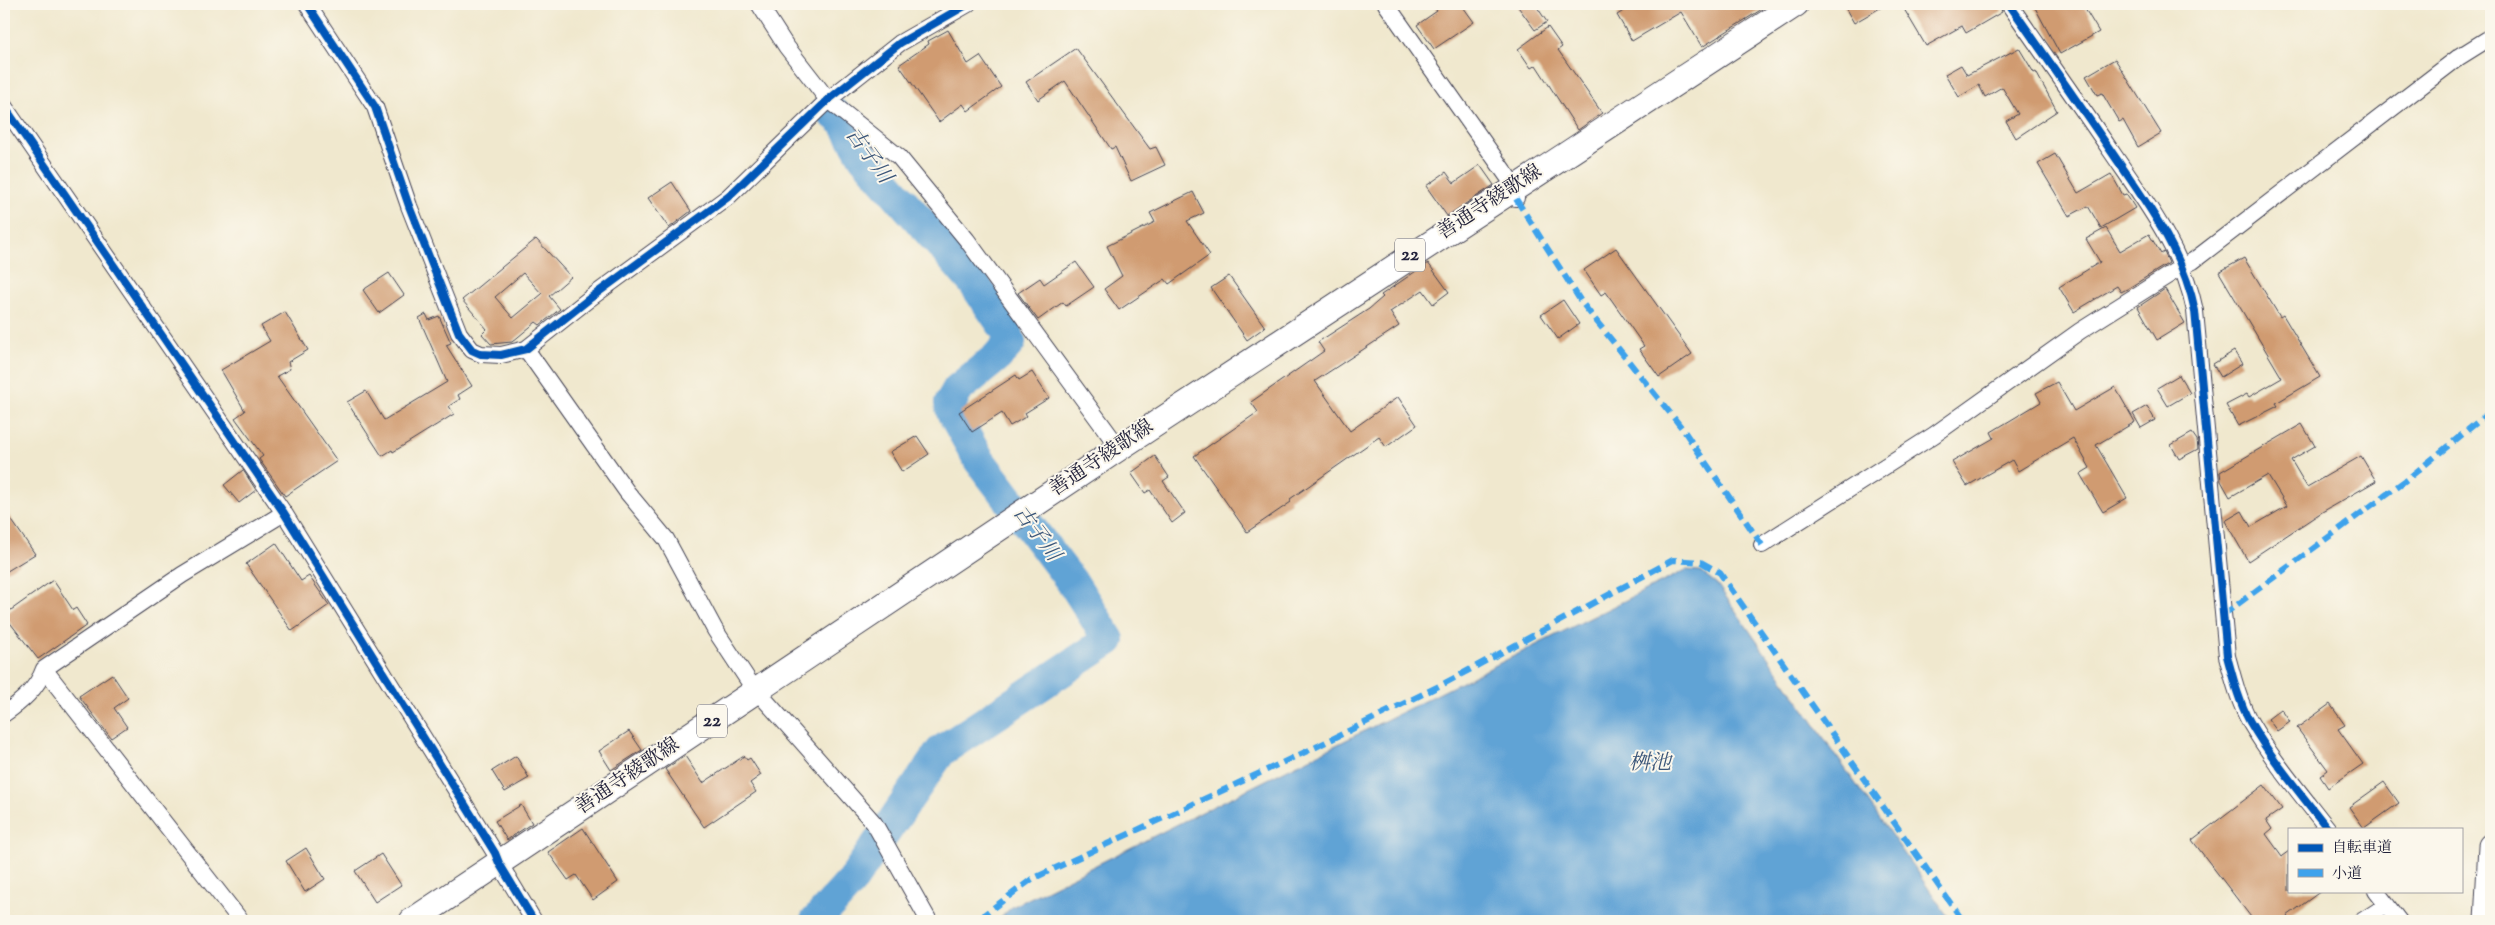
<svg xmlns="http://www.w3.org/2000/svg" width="2495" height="925" font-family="'Sorts Mill Goudy','Noto Serif JP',serif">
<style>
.water{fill:#60a3d5;stroke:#416288}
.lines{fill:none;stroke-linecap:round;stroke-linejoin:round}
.river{stroke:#60a3d5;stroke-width:32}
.building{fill:#d09b71;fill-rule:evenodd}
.minor-casing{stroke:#414051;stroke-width:18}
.primary-casing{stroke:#414051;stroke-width:27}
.minor{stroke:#fff;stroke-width:16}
.primary{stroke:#fff;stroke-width:25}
.quiet{stroke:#3ea2ec;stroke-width:6;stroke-dasharray:12 6;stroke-linecap:butt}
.cycleway-casing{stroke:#fbf7ec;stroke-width:11}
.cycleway{stroke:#0057b8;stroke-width:8}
.labels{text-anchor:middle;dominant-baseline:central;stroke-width:4;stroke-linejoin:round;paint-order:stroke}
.shield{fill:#fbf7ec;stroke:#636270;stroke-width:1}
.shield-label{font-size:19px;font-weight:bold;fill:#22223b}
.street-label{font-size:20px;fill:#22223b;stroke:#fbf7ec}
.water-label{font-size:21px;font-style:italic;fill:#3b5679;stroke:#fbf7ec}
</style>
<rect width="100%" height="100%" fill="#fbf7ec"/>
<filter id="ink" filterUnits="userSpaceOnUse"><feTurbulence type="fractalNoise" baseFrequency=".02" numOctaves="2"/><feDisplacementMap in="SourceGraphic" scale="10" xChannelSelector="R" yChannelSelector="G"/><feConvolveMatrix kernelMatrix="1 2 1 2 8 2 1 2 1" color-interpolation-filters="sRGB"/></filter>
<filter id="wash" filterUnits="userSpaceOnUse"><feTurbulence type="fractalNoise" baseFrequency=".0096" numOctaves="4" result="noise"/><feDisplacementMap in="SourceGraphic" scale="20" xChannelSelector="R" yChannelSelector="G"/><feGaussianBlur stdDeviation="1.12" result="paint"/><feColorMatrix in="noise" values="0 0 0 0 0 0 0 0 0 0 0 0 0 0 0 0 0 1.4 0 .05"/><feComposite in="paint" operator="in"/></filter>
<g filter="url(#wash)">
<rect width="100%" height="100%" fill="#f0e8ce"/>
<path class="water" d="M 1686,570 L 1700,571 L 1717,584 L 1951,921 L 997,921 L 1012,907 Z"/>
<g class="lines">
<path class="river" d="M 816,921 L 851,882 L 941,751 L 1109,640 L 1075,586 L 979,460 L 952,412 L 950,403 L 958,389 L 997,357 L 1010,342 L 1006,330 L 973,282 L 864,157 L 844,122 L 828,109"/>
</g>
<g id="blocks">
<path class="building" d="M 1432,4 L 1461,4 L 1474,22 L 1434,49 L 1417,25 L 1437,11 Z
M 1516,4 L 1535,4 L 1547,22 L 1535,30 Z
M 1635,4 L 1770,4 L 1702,47 L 1681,12 L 1632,41 L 1617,15 Z
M 1843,4 L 1887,4 L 1854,23 Z
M 1901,4 L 1999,4 L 2002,12 L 1966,33 L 1962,26 L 1926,46 Z
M 2033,4 L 2082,4 L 2099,32 L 2060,54 Z
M 1548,27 L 1562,47 L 1558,50 L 1602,113 L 1578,130 L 1536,65 L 1531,68 L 1518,49 Z
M 948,30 L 968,64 L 980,56 L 1001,87 L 968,111 L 963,104 L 939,122 L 899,65 L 929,44 L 928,41 Z
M 1076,48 L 1150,149 L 1156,147 L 1165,165 L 1131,181 L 1115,147 L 1111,149 L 1065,81 L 1038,100 L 1026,82 Z
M 2019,48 L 2034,73 L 2036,72 L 2057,111 L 2016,138 L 2006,121 L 2018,114 L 2002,87 L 1985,97 L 1979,85 L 1959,97 L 1945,74 L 1961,65 L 1967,75 Z
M 2115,59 L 2161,133 L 2138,147 L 2123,120 L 2119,122 L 2102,93 L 2097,95 L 2086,76 Z
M 2055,154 L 2078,193 L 2111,174 L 2123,195 L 2126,194 L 2135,208 L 2101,228 L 2088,206 L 2069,216 L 2038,164 Z
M 1480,165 L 1494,185 L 1447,216 L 1426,186 L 1446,172 L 1454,183 Z
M 672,182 L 691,211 L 669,228 L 648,198 Z
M 1193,192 L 1204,213 L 1187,221 L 1210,255 L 1169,284 L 1165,279 L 1119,310 L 1104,289 L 1122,276 L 1107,246 L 1155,222 L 1150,213 Z
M 2106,228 L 2120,251 L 2149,234 L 2161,254 L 2164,252 L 2169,263 L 2127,289 L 2121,292 L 2117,286 L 2074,312 L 2059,287 L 2100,262 L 2086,239 Z
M 536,239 L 571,277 L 549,296 L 560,309 L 540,325 L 536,322 L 512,342 L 491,344 L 482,334 L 487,329 L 462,300 ZM 523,273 L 542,294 L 513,318 L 495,297 Z
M 1616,248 L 1692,354 L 1659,377 L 1639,349 L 1644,346 L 1606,292 L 1601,295 L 1584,270 Z
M 2244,258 L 2280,317 L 2283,315 L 2320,377 L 2276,403 L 2278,406 L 2238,426 L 2226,405 L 2247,394 L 2249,397 L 2282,378 L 2219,272 Z
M 1076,262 L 1094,287 L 1066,306 L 1063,302 L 1038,320 L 1018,293 L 1040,278 L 1044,284 Z
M 1428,263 L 1449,292 L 1433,304 L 1423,290 L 1390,312 L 1399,326 L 1315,381 L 1350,431 L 1398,397 L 1417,425 L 1386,447 L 1379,437 L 1290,499 L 1291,502 L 1247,532 L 1194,456 L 1258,412 L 1251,402 L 1324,351 L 1318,342 L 1369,309 L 1383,297 L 1381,295 Z
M 389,273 L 404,295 L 379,313 L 363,290 Z
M 1229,276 L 1265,327 L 1247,340 L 1211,288 Z
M 2165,289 L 2185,323 L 2157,340 L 2138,307 Z
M 1563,300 L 1579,324 L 1558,339 L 1541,315 Z
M 285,312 L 308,350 L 288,362 L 290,369 L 277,376 L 337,461 L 285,496 L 259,459 L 263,456 L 235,418 L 245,411 L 221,370 L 270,341 L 261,326 Z
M 426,314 L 429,320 L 439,316 L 451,343 L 446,345 L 472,386 L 458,395 L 460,399 L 449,406 L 454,414 L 393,452 L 392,450 L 382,456 L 347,402 L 366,391 L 384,420 L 447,382 L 419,318 Z
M 2234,351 L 2242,364 L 2221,377 L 2213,364 Z
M 1032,372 L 1049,398 L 1025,413 L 1027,416 L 1010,426 L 1002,413 L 972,432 L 959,412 L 1016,375 L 1019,380 Z
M 2179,375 L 2190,393 L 2168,406 L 2157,388 Z
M 2057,382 L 2074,411 L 2115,387 L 2135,422 L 2096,445 L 2127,498 L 2103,512 L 2080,474 L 2090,468 L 2073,438 L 2018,471 L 2012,460 L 1967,486 L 1952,462 L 1994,438 L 1991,432 L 2041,402 L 2036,393 Z
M 2147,406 L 2155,420 L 2141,428 L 2133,414 Z
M 2302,424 L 2315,446 L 2291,460 L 2307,487 L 2361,456 L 2376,481 L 2322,512 L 2248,561 L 2225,521 L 2242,511 L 2251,527 L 2287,506 L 2268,475 L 2230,497 L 2221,481 L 2220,472 Z
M 2192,433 L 2197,440 L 2198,449 L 2179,459 L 2171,445 Z
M 917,436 L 929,454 L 902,472 L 890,452 Z
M 1155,456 L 1169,477 L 1163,481 L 1185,513 L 1172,523 L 1150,490 L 1145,493 L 1131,473 Z
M 243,470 L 256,490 L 239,503 L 224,485 Z
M 4,509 L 35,554 L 4,573 Z
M 276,543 L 301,581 L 309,576 L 329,605 L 292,631 L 246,564 Z
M 53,580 L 73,610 L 76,608 L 87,625 L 38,659 L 4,615 Z
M 112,674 L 128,698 L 114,708 L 127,727 L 111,738 L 79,696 Z
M 2330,704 L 2345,725 L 2338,729 L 2363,764 L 2328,788 L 2320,776 L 2328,770 L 2297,728 Z
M 2281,709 L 2290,722 L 2277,731 L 2268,719 Z
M 629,731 L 642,750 L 611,770 L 599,751 Z
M 516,756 L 529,778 L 505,792 L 492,771 Z
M 685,756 L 703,783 L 744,756 L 747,760 L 750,758 L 761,775 L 750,783 L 756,792 L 704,827 L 665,769 Z
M 2384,782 L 2399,803 L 2364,828 L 2349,807 Z
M 2264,785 L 2282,809 L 2266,820 L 2272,829 L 2266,834 L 2282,856 L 2289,851 L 2289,891 L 2321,891 L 2287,916 L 2291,921 L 2254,921 L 2192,840 Z
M 521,805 L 532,823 L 507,840 L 495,821 Z
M 583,828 L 618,882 L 593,900 L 576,875 L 568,880 L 548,852 Z
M 306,848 L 325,879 L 305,892 L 286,861 Z
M 381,854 L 401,885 L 375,902 L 355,871 Z"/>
</g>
</g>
<g filter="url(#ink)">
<use href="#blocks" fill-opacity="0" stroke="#414051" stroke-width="1"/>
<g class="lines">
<defs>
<path id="minor" d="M 307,4 L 375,107 L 409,206 L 459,333 L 472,350 L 481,354 L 501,355 L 526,349 L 589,299 L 728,197 L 828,100 L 900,43 L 968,4
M 759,4 L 786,46 L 828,100 L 899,157 L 967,240 L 1119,448
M 1386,4 L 1515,187 L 1516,198
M 2009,4 C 2043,53 2077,101 2111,151 C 2145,201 2183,250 2195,311 L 2227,656 C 2233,678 2239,702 2250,722 C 2272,760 2301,794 2328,829
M 4,106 L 284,513 L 495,853 L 499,863 L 534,921
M 526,349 L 627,492 L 666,539 L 715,630 L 750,683 L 874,823 L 929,921
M 1762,545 L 1934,435 L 2080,331 L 2183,266 L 2193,261 L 2459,57 L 2491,37
M 44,669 L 241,921
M 4,714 C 21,702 37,689 44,669 L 182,575 L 284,513
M 2376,891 L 2399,921
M 2362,921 L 2387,905"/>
<path id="primary" d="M 412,921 L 1119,448 L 1796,4
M 2487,921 L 2491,846"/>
</defs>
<use href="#minor" class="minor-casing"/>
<use href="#primary" class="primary-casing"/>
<use href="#minor" class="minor"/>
<use href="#primary" class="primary"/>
<path class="quiet" d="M 1516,199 L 1582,303 L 1682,428 L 1762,545
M 2223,615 L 2410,477 L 2491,411
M 983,921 L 985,914 L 1032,879 L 1316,747 L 1445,683 L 1673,560 L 1701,562 L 1720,573 L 1963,921"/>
<defs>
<path id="cycleway" d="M 307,4 L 375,107 L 409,206 L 459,333 L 472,350 L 481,354 L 501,355 L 526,349 L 589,299 L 728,197 L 828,100 L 900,43 L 968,4
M 2009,4 C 2043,53 2077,101 2111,151 C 2145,201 2183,250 2195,311 L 2227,656 C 2233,678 2239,702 2250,722 C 2272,760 2301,794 2328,829
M 4,106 L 284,513 L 495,853 L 499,863 L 534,921"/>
</defs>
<use href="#cycleway" class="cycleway-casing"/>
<use href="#cycleway" class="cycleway"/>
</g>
</g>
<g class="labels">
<g class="shield">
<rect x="1395" y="238.5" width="30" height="33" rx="4"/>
<rect x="697" y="704.5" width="30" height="33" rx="4"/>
</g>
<g class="shield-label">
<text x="1410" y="255">22</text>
<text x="712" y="721">22</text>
</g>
<g class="street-label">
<text transform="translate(1490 203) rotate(-33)">善通寺綾歌線</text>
<text transform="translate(1102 459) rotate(-34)">善通寺綾歌線</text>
<text transform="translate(628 777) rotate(-34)">善通寺綾歌線</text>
</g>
<g class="water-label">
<text transform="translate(868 156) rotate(54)">古子川</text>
<text transform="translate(1036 534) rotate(53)">古子川</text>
<text x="1650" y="764">桝池</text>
</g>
</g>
<rect width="2495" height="925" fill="none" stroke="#fbf7ec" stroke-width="20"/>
<rect x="2288" y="828" width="175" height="65" fill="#fbf7ec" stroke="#a4a2a5"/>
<rect x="2298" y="844" width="25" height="8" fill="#0057b8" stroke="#a4a2a5"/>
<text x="2332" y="852" font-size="15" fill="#22223b">自転車道</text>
<rect x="2298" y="869" width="25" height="8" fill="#3ea2ec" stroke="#a4a2a5"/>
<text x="2332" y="878" font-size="15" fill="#22223b">小道</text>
</svg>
